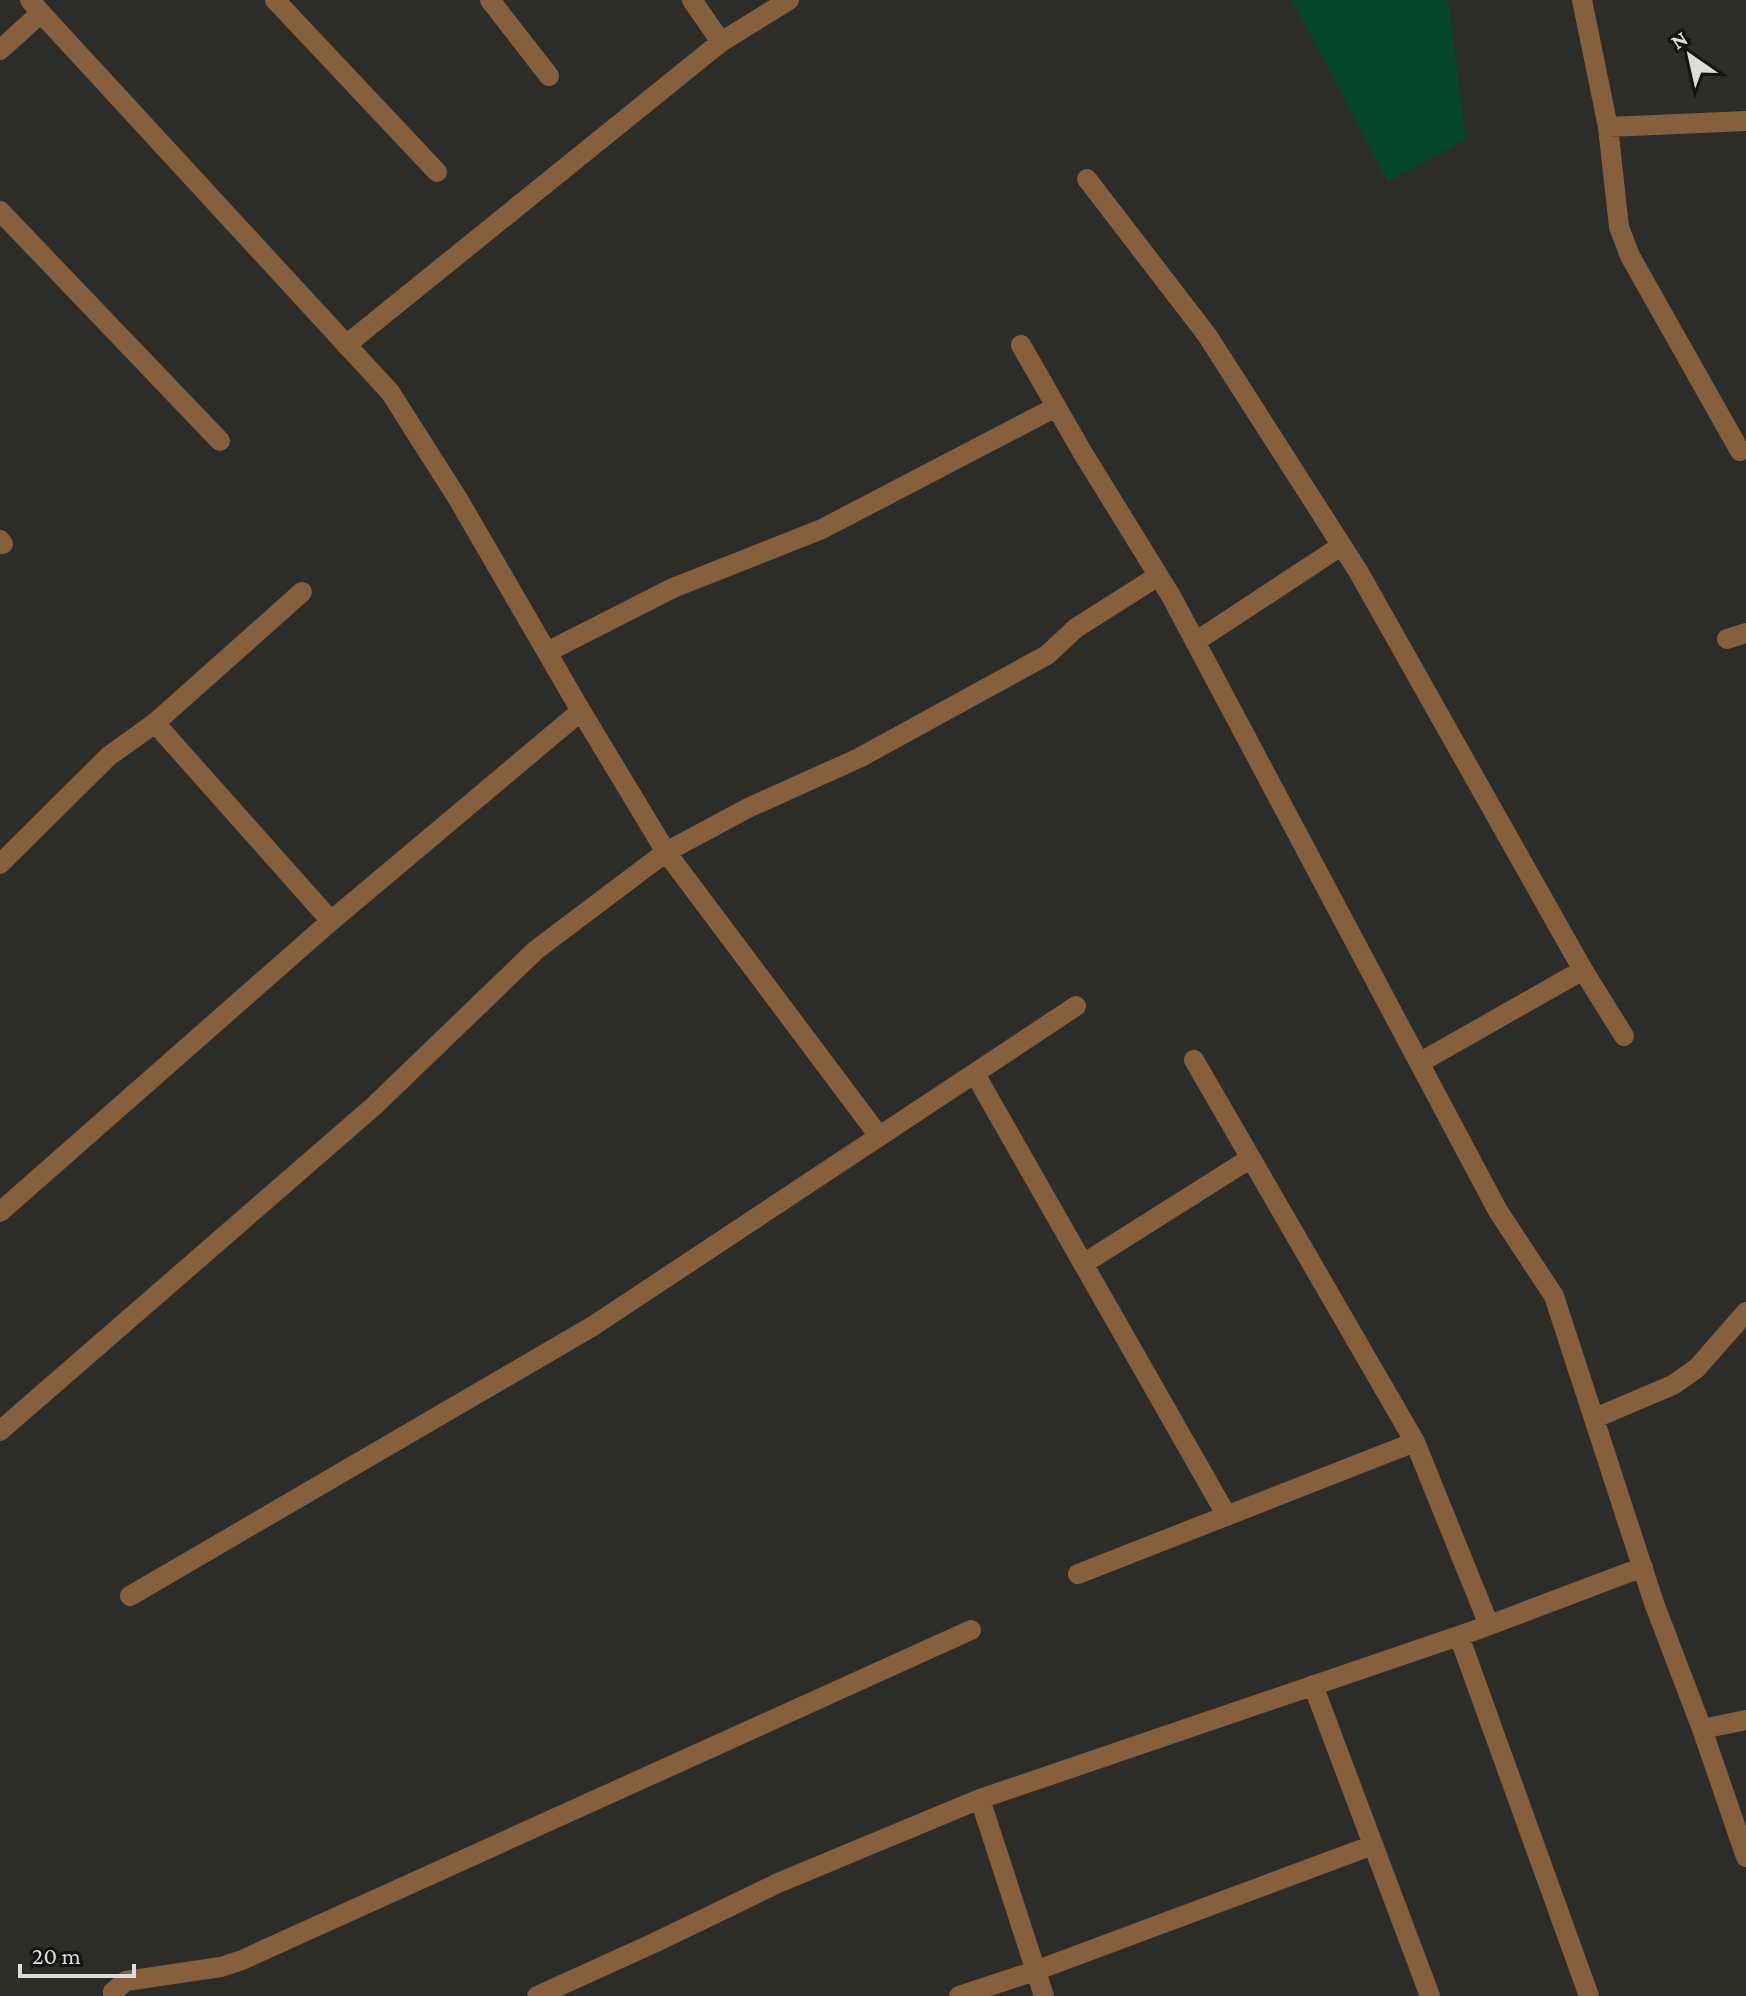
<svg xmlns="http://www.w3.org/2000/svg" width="1746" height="1996" font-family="'Crimson Pro',serif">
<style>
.green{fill:#05462f}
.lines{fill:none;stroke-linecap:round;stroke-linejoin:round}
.street{stroke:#86603d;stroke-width:20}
</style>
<rect width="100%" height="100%" fill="#2c2c29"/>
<path class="green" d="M 1292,0 L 1448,0 L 1466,139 L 1388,182 Z"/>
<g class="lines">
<path class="street" d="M 275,0 L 437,172
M 490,0 L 549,76
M 1582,0 L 1608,127 L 1619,227 L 1630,256 L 1740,451
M 41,13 L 390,392 L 458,499 L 581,711 L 666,852 L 879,1136
M 721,42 L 789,0
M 0,50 L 41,13 L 30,0
M 1608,127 L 1746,121
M 1087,179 L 1207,335 L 1358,571 L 1583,970 L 1624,1036
M 0,211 L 220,441
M 346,345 L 721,42 L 692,0
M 1021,345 L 1081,450 L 1171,596 L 1498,1211 L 1554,1296 L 1654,1603 L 1702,1729 L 1746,1857
M 0,540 L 3,544
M 1727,639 L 1746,633
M 1195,642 L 1341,546
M 547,652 L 673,588 L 822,529 L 1056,407
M 155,723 L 331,921
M 0,864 L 109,756 L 155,723 L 302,592
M 1194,1060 L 1415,1442 L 1489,1625
M 1419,1063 L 1583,970
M 979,1081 L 1227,1516
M 0,1212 L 331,921 L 581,711
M 1083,1264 L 1251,1158
M 1595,1418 L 1673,1385 L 1697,1368 L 1746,1312
M 0,1431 L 374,1106 L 536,950 L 666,852 L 748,808 L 859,758 L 1047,655 L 1076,628 L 1158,576
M 1078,1574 L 1415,1442
M 130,1596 L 593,1326 L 1076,1006
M 1459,1636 L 1589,1996
M 1313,1685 L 1430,1996
M 1702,1729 L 1746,1720
M 980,1799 L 1044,1996
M 113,1996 L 113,1992 L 126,1981 L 221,1967 L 242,1960 L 971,1630
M 537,1996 L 654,1943 L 778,1883 L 980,1799 L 1479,1629 L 1643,1567
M 959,1996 L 1035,1971 L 1373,1845"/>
</g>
<g transform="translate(1690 56) rotate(326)" stroke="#141413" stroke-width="6" paint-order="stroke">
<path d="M0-6L14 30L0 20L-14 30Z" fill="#dddcdb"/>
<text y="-12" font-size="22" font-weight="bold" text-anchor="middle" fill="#dddcdb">N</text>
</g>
<path d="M20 1964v12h114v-12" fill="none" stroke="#dddcdb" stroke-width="4"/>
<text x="32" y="1964" font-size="24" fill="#dddcdb" stroke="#141413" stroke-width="6" paint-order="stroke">20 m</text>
</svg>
